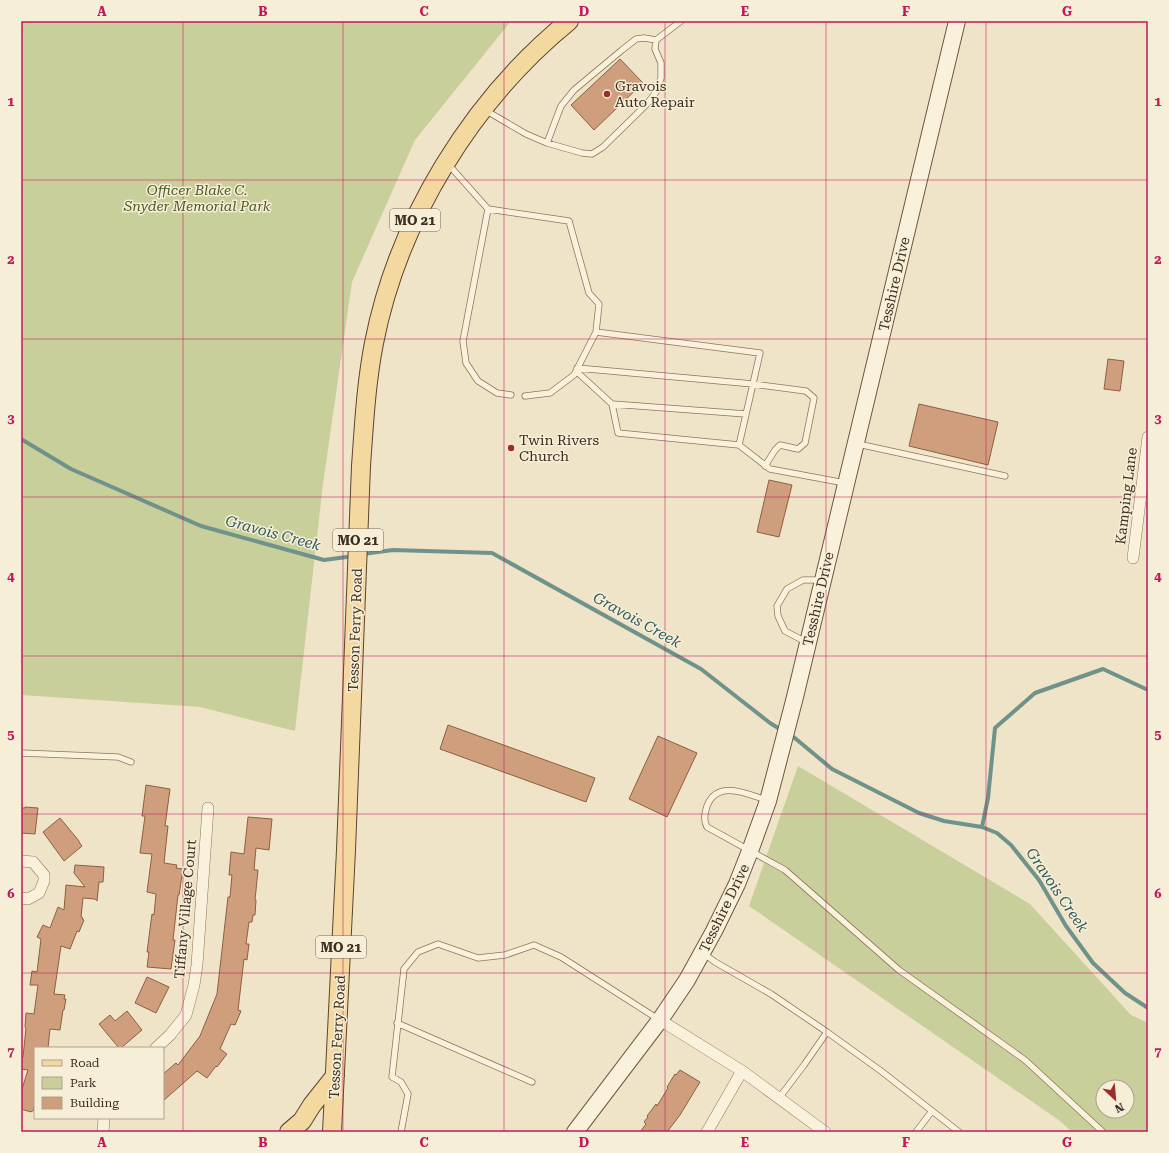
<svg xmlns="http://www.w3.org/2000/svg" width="1169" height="1153" font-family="'Roboto Serif',serif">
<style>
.green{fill:#c9cf9b;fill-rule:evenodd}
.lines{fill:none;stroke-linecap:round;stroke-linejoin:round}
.stream{stroke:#6f938a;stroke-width:4}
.building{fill:#cf9f7d;stroke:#8d5f41}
.lane-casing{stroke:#8d765c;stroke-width:7}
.street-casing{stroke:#8d765c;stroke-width:12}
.secondary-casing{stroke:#6f573f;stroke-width:18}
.primary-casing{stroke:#5b4430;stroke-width:20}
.lane{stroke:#faf1dc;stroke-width:5.5}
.street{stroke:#faf1dc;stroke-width:11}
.secondary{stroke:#faf1dc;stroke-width:16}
.primary{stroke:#f3d9a0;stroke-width:18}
.grid{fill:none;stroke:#c2185b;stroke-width:1;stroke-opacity:0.55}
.poi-dot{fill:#9e2a2b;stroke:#f7eed8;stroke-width:1.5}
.labels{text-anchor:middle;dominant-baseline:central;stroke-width:3;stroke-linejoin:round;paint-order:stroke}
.shield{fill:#f7eed8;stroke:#756857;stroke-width:1}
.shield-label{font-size:13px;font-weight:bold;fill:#3d2e20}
.poi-label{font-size:14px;fill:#3d2e20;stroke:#f7eed8;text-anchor:start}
.park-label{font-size:14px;font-style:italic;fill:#4d5a26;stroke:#f7eed8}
.street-label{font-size:14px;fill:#3d2e20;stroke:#f7eed8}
.water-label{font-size:15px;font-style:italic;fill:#2f5d5a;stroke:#f7eed8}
.neatline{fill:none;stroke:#c2185b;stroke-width:1.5}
.grid-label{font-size:13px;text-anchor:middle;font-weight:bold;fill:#c2185b}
</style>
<rect width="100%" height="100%" fill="#f0e4c8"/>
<path class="green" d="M 21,21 L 511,21 L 415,140 L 352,282 L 323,484 L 295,731 L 200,707 L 21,695 Z
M 798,766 L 1030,904 L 1131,1015 L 1148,1023 L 1148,1132 L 1072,1132 L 1060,1121 L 749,906 ZM 1103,1087 L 1127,1087 L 1127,1111 L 1103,1111 Z"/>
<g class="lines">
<path class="stream" d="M 21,439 L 71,469 L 201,526 L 324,560 L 354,556
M 363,554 L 393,550 L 492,553 L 701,669 L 770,723 L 783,731
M 789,734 L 796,739 L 832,769 L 919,813 L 944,821 L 982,827 L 997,833 L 1011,845 L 1039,880 L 1066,926 L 1093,963 L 1125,993 L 1148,1008
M 982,827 L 988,798 L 995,728 L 1035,693 L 1103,669 L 1148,690"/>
</g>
<path class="building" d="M 620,59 L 643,83 L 594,130 L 571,105 Z
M 1108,359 L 1124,361 L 1120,391 L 1104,389 Z
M 919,404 L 998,422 L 988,465 L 909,446 Z
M 769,480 L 792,485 L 779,537 L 757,532 Z
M 448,725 L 595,778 L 586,802 L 440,749 Z
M 658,736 L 697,753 L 667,817 L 629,799 Z
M 146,785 L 170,789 L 165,826 L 168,826 L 164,863 L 177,865 L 176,868 L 183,869 L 179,895 L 178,895 L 173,940 L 175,940 L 171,969 L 147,967 L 149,952 L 147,952 L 152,914 L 154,915 L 156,894 L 147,892 L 152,854 L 140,853 L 145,816 L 142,816 Z
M 25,807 L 38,808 L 35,834 L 21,833 L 21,808 L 25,808 Z
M 248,817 L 272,819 L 269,850 L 256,848 L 254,870 L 258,870 L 255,900 L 256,900 L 255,915 L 253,915 L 252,922 L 249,922 L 246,944 L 249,944 L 247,960 L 244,959 L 238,1010 L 241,1011 L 235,1025 L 231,1024 L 220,1049 L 227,1054 L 217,1067 L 216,1066 L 207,1078 L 197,1071 L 163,1101 L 163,1074 L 176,1063 L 178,1065 L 200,1036 L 217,994 L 228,897 L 230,897 L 232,875 L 229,875 L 231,852 L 244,854 Z
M 60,818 L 79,841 L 79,842 L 82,846 L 64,861 L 43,832 Z
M 75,865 L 104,867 L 103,882 L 99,882 L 97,901 L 95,899 L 83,898 L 81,917 L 83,918 L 82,919 L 84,920 L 79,932 L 77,931 L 70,949 L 61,946 L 54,994 L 65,995 L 64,999 L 66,999 L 64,1010 L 63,1010 L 60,1030 L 50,1029 L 48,1048 L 35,1048 L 35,1105 L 33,1111 L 32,1111 L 31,1112 L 21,1109 L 21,1092 L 28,1070 L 21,1069 L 21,1057 L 23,1057 L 26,1028 L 25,1027 L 26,1013 L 34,1014 L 38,985 L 30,985 L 32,971 L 37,972 L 41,939 L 37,937 L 43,925 L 50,928 L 58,907 L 64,910 L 66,885 L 85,887 L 74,873 Z
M 147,977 L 169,987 L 156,1013 L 135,1003 Z
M 127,1011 L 142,1030 L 121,1048 L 119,1048 L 99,1024 L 110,1015 L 115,1021 Z
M 680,1070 L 700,1082 L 680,1115 L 667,1132 L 640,1132 L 646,1124 L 644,1122 L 648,1117 L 647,1116 L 656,1104 L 657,1106 L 668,1088 L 667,1087 L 675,1074 L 676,1075 Z"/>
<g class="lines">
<defs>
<path id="lane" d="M 485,110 L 526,134 L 547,143 L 582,153 L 592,154 L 603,147 L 647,104 L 656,92 L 661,78 L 661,63 L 655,49 L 656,40 L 681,21
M 547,143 L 561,106 L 574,90 L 622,50 L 636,39 L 644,38 L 656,40
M 448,164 L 488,209 L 463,341 L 466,363 L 478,381 L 497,393 L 511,395
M 488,209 L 569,221 L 589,293 L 599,304 L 596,332 L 574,375 L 550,393 L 525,396
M 596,332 L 760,353 L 739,445
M 577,368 L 753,384 L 806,391 L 814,398 L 805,443 L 798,449 L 780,445 L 775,450 L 765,466
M 576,371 L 612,404 L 618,433 L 739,445 L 770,469 L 845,483
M 612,404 L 746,414
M 858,444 L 1005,476
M 806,642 L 785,631 L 778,616 L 777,606 L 787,589 L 803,580 L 822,580
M 21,753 L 118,757 L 131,762
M 766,800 C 748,794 717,779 707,806 C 705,813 703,820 707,827 L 785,870 L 899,970 L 1025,1060 L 1103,1132
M 703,953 L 715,962 L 771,994 L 827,1032 L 804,1065 L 779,1098
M 397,1023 L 532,1082
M 827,1032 L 881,1071 L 959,1132
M 401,1132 L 408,1094 L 401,1082 L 392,1077 L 404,969 L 418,952 L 438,944 L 478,958 L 505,955 L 534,945 L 561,957 L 658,1019
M 916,1132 L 932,1111"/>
<path id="street" d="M 1133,558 L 1148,437
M 21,861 L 33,862 L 44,875 L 44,881 L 39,893 L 28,899 L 21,898
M 660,1020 L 742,1071 L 825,1132
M 156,1048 L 170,1035 L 186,1015 L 194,985 L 197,965 L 208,808
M 103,1132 L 104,1118
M 707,1132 L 742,1071"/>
<path id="secondary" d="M 575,1132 L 660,1020 L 687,980 L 714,931 L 737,884 L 750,851 L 768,801 L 795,697 L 957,21"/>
<path id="primary" d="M 289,1132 L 302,1121 L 312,1105 L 335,1076
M 332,1132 L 346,850 L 361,466 C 364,425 366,384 374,343 C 398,220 472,100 569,21"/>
</defs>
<use href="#lane" class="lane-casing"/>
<use href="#street" class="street-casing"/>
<use href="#secondary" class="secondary-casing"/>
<use href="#primary" class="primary-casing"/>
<use href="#lane" class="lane"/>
<use href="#street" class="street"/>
<use href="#secondary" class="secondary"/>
<use href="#primary" class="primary"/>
</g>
<path class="grid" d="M 183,21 L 183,1132M 343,21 L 343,1132M 504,21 L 504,1132M 665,21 L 665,1132M 826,21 L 826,1132M 986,21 L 986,1132M 21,180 L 1148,180M 21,339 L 1148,339M 21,497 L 1148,497M 21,656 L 1148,656M 21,814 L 1148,814M 21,973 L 1148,973"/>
<g class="poi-dot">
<circle cx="607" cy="94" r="4"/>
<circle cx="511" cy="448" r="4"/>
</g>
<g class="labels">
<g class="shield">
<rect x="390" y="209" width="50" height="22" rx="3"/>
<rect x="333" y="529" width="50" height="22" rx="3"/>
<rect x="316" y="936" width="50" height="22" rx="3"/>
</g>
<g class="shield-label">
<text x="415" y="220">MO 21</text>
<text x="358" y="540">MO 21</text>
<text x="341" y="947">MO 21</text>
</g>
<g class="poi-label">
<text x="615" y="86">Gravois<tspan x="615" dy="16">Auto Repair</tspan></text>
<text x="519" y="440">Twin Rivers<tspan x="519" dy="16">Church</tspan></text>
</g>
<g class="park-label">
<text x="197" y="190">Officer Blake C.<tspan x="197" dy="16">Snyder Memorial Park</tspan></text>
</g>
<g class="street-label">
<text transform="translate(894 284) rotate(-77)">Tesshire Drive</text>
<text transform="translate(1126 496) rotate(-83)">Kamping Lane</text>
<text transform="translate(818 599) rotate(-77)">Tesshire Drive</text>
<text transform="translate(355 630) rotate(-88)">Tesson Ferry Road</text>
<text transform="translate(724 908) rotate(-64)">Tesshire Drive</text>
<text transform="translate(185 909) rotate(-85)">Tiffany Village Court</text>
<text transform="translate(337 1037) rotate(-87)">Tesson Ferry Road</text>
</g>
<g class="water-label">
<text transform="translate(273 533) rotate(15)">Gravois Creek</text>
<text transform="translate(637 620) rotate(29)">Gravois Creek</text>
<text transform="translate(1057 890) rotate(56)">Gravois Creek</text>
</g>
</g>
<rect width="1169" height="1153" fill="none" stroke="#f7eed8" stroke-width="44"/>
<rect x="34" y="1047" width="130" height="72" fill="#f7eed8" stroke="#ada18e"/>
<rect x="42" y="1060" width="20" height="6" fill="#f3d9a0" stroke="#ada18e"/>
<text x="70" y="1067" font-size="12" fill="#3d2e20">Road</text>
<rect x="42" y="1077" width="20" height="12" fill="#c9cf9b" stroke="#ada18e"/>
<text x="70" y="1087" font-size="12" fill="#3d2e20">Park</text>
<rect x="42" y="1097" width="20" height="12" fill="#cf9f7d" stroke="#ada18e"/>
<text x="70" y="1107" font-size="12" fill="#3d2e20">Building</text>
<g transform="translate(1115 1099) rotate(154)"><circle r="19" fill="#f7eed8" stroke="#ada18e"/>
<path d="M0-3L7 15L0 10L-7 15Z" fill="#9e2a2b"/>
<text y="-6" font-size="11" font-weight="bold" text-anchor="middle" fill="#3d2e20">N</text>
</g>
<rect x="22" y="22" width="1125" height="1109" class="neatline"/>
<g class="grid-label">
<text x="102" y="16">A</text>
<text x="263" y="16">B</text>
<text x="424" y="16">C</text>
<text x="584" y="16">D</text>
<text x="745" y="16">E</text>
<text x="906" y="16">F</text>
<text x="1067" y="16">G</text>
<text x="11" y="106">1</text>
<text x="1158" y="106">1</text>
<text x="11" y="264">2</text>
<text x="1158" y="264">2</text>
<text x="11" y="423">3</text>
<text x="1158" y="423">3</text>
<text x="11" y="581">4</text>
<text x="1158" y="581">4</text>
<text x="11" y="739">5</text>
<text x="1158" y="739">5</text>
<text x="11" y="898">6</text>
<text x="1158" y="898">6</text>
<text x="11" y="1056">7</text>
<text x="1158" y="1056">7</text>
<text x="102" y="1147">A</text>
<text x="263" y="1147">B</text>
<text x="424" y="1147">C</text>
<text x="584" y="1147">D</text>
<text x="745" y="1147">E</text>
<text x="906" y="1147">F</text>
<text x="1067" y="1147">G</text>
</g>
</svg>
